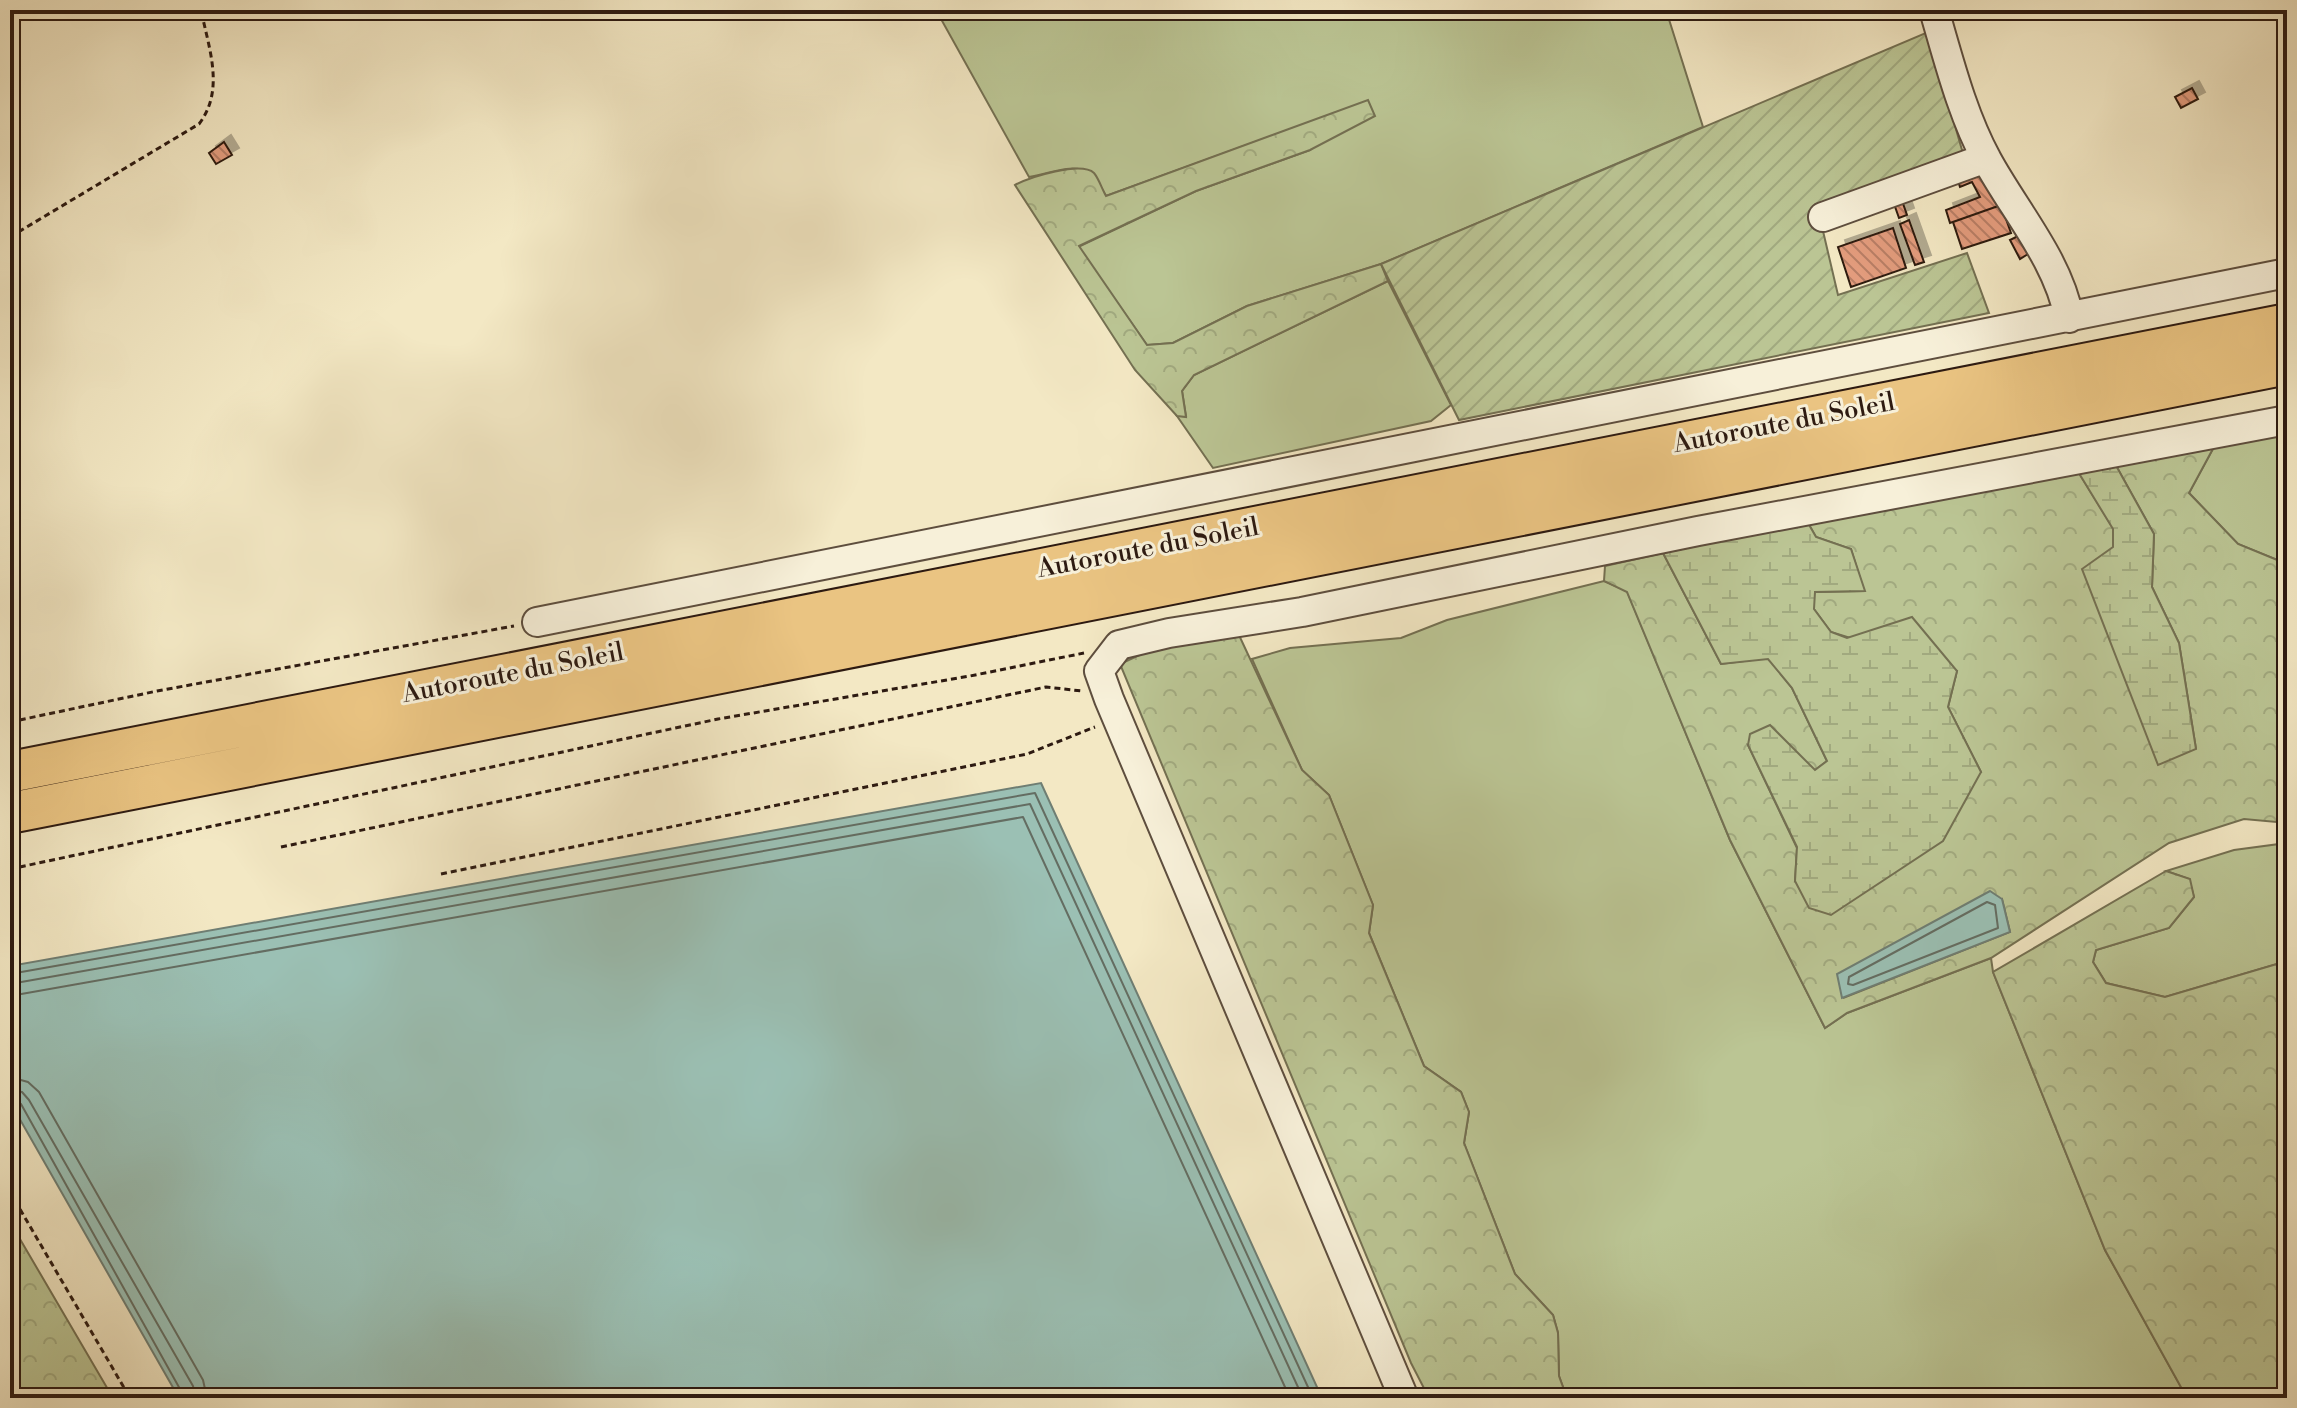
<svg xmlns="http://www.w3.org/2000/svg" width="2297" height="1408" font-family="'Libre Bodoni',serif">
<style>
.green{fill:#bbc594;stroke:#747052;stroke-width:2}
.forest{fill:url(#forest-crowns);stroke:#747052;stroke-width:2;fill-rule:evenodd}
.wetland{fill:url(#wetland-marsh);stroke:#747052;stroke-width:2}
.garden{fill:url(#garden-furrows);stroke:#747052;stroke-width:2}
.water{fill:#9bc0b4;stroke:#6f7e73;stroke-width:2}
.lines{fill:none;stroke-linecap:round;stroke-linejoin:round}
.shore{stroke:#646d62;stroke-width:2}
.building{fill:url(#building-back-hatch);stroke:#2d1a11;stroke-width:2;filter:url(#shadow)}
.minor-casing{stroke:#5e4e3e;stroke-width:32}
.highway-casing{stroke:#2d1a11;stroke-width:44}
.path{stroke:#2d1a11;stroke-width:3;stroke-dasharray:6 4;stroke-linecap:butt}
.minor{stroke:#f7f0d9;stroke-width:28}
.highway{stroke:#eac482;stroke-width:40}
.labels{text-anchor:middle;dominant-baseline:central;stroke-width:6;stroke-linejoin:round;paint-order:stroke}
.street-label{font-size:26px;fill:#2d1a11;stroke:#f7f0d9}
</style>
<defs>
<pattern id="forest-crowns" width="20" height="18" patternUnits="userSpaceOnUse" patternTransform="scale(2)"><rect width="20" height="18" fill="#bbc594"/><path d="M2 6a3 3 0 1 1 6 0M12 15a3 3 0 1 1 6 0" fill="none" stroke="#a1a97f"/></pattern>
<pattern id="wetland-marsh" width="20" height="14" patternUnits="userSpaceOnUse" patternTransform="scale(2)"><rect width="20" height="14" fill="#bbc594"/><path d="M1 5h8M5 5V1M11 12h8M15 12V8" fill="none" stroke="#a1a97f"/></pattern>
<pattern id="garden-furrows" width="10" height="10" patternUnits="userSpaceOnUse" patternTransform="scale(2)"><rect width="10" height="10" fill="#bbc594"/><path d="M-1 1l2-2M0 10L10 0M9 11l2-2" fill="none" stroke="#a1a97f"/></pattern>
<pattern id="building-back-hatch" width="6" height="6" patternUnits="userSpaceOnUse" patternTransform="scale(2)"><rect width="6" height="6" fill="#e39c7d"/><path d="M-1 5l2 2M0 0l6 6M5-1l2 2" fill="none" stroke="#b87e65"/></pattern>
<filter id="shadow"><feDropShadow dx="7" dy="-7" stdDeviation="0" flood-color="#0004"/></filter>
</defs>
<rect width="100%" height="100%" fill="#f3e8c4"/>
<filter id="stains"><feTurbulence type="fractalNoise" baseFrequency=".0025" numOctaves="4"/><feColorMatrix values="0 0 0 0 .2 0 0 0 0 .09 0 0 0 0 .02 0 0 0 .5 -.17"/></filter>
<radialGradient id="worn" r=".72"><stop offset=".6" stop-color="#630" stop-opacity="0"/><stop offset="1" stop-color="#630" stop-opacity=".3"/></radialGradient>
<path class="green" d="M 936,10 L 1666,10 L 1703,127 L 1381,264 L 1247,306 L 1173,343 L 1147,345 L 1078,247 L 1196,191 L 1310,150 L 1368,101 L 1106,196 C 1085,155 1068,170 1029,177 Z
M 1388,281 L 1451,405 L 1431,421 L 1213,468 L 1177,416 L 1186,416 L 1182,391 L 1194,375 Z
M 2287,432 L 2287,564 L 2238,544 L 2189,493 L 2215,445 Z
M 1604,581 L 1627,591 L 1730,840 L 1825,1028 L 1847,1013 L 1991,958 L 1993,972 L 2105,1250 L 2187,1398 L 1567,1398 L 1559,1376 L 1558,1333 L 1553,1315 L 1515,1274 L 1464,1143 L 1469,1112 L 1461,1092 L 1424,1066 L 1369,933 L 1373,905 L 1329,795 L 1302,770 L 1252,659 L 1290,648 L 1401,638 L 1447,620 Z
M 2287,843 L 2287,961 L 2165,997 L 2106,983 L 2093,962 L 2096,950 L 2169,928 L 2194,897 L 2189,879 L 2166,871 L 2234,850 Z"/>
<path class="forest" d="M 1368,100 L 1375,116 L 1310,150 L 1196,191 L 1079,246 L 1147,345 L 1173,343 L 1247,306 L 1381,264 L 1388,281 L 1194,375 L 1182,391 L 1186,417 L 1177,416 L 1135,370 L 1015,185 C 1030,177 1081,161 1094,173 C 1099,179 1102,189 1106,196 Z
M 2215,445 L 2189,493 L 2238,544 L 2287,564 L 2287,823 L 2244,819 L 2169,843 L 1991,958 L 1847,1013 L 1825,1028 L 1730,840 L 1627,592 L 1604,581 L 1605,566 L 1663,553 L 1721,664 L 1768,658 L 1792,688 L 1827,761 L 1815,770 L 1748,745 L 1797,848 L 1795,881 L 1981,772 L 1948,707 L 1957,671 L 1831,632 L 1814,609 L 1814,592 L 1864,591 L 1851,549 L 1816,537 L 1808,523 L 2077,470 L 2113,528 L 2114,547 L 2196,749 L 2179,643 L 2152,587 L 2154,534 L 2114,462 ZM 2002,899 L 2010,932 L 1843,998 Z
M 1238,633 L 1302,770 L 1329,795 L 1373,905 L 1369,933 L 1424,1066 L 1461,1092 L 1469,1112 L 1464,1143 L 1515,1274 L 1553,1315 L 1558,1333 L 1559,1376 L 1567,1398 L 1429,1398 L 1411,1363 L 1120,664 L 1159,646 Z
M 2166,871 L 2190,879 L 2194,897 L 2169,928 L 2096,950 L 2093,962 L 2106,983 L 2165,997 L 2287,961 L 2287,1393 L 2274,1398 L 2187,1398 L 2105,1250 L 1993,972 Z
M 10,1222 L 113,1398 L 10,1398 Z"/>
<path class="wetland" d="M 2114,462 L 2154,534 L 2152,587 L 2179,643 L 2196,749 L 2158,765 L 2082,569 L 2113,547 L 2113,529 L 2077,470 Z
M 1808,523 L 1816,537 L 1851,549 L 1865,591 L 1815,592 L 1814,609 L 1831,632 L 1847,638 L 1912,617 L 1957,671 L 1948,707 L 1981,772 L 1943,841 L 1831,915 L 1809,908 L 1795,881 L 1797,847 L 1748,745 L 1750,734 L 1770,725 L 1815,770 L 1827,761 L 1792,688 L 1768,659 L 1721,664 L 1663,553 Z"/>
<path class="garden" d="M 1928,32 L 1964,157 L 1819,214 L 1838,295 L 1967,253 L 1989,313 L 1459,420 L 1381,264 Z"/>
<path class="water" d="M 1041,783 L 1322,1398 L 179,1398 L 10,1102 L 10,966 Z
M 1990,891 L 2002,899 L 2010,932 L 1842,998 L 1837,974 Z"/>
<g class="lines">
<path class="shore" d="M 1987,902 L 1995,905 L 1998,928 L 1853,985 L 1848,984 L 1849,977 Z
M 10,974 L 1035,793 L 1313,1398
M 10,984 L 1030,804 L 1303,1398
M 10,996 L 1023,817 L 1290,1398
M 10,1077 L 28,1082 L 39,1092 L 203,1380 L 207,1398
M 10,1090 L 22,1092 L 29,1100 L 193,1386 L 195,1398
M 10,1100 L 21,1104 L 185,1398"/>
</g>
<path class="building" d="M 2192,88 L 2198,99 L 2181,108 L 2175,97 Z
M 224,142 L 232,155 L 216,164 L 209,153 Z
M 1980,166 L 2001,205 L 1950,223 L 1946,210 L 1980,197 L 1972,182 L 1960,187 L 1956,175 Z
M 1900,195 L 1907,215 L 1899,218 L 1892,198 Z
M 2001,205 L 2011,233 L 1962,249 L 1953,222 Z
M 1909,220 L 1924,262 L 1915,265 L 1900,224 Z
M 1893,228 L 1906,268 L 1851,287 L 1838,247 Z
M 2018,236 L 2028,254 L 2020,259 L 2010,240 Z"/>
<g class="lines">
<defs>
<path id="minor" d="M 1934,10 C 1949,61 1962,114 1987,160 C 2014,210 2059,261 2069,318
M 1823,217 L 1986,158
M 537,622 L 2287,273
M 1404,1398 L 1109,699 L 1099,671 L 1119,645 L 1169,633 L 1302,612 L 1698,531 L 2287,420"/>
<path id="highway" d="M 10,772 L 2287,324
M 10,813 L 2287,364"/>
</defs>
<use href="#minor" class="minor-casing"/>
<use href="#highway" class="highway-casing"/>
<path class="path" d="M 10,237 L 199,124 C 225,90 209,49 201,10
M 10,722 L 157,691 L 514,626
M 281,847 L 1046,687 L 1082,691
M 10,869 L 718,719 L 970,676 L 1084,653
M 441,874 L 1027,754 L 1095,727
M 10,1192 L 130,1398"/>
<use href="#minor" class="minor"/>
<use href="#highway" class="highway"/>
</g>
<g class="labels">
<g class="street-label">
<text transform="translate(1784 423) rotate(-11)">Autoroute du Soleil</text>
<text transform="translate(1148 548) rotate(-11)">Autoroute du Soleil</text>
<text transform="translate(513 673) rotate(-11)">Autoroute du Soleil</text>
</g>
</g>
<rect width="2297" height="1408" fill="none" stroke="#f3e8c4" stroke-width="40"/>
<rect x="12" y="12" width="2273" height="1384" fill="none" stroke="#2d1a11" stroke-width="4"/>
<rect x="20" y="20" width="2257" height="1368" fill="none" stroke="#2d1a11" stroke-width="2"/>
<rect width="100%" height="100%" filter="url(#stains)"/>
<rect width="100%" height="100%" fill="url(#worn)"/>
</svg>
